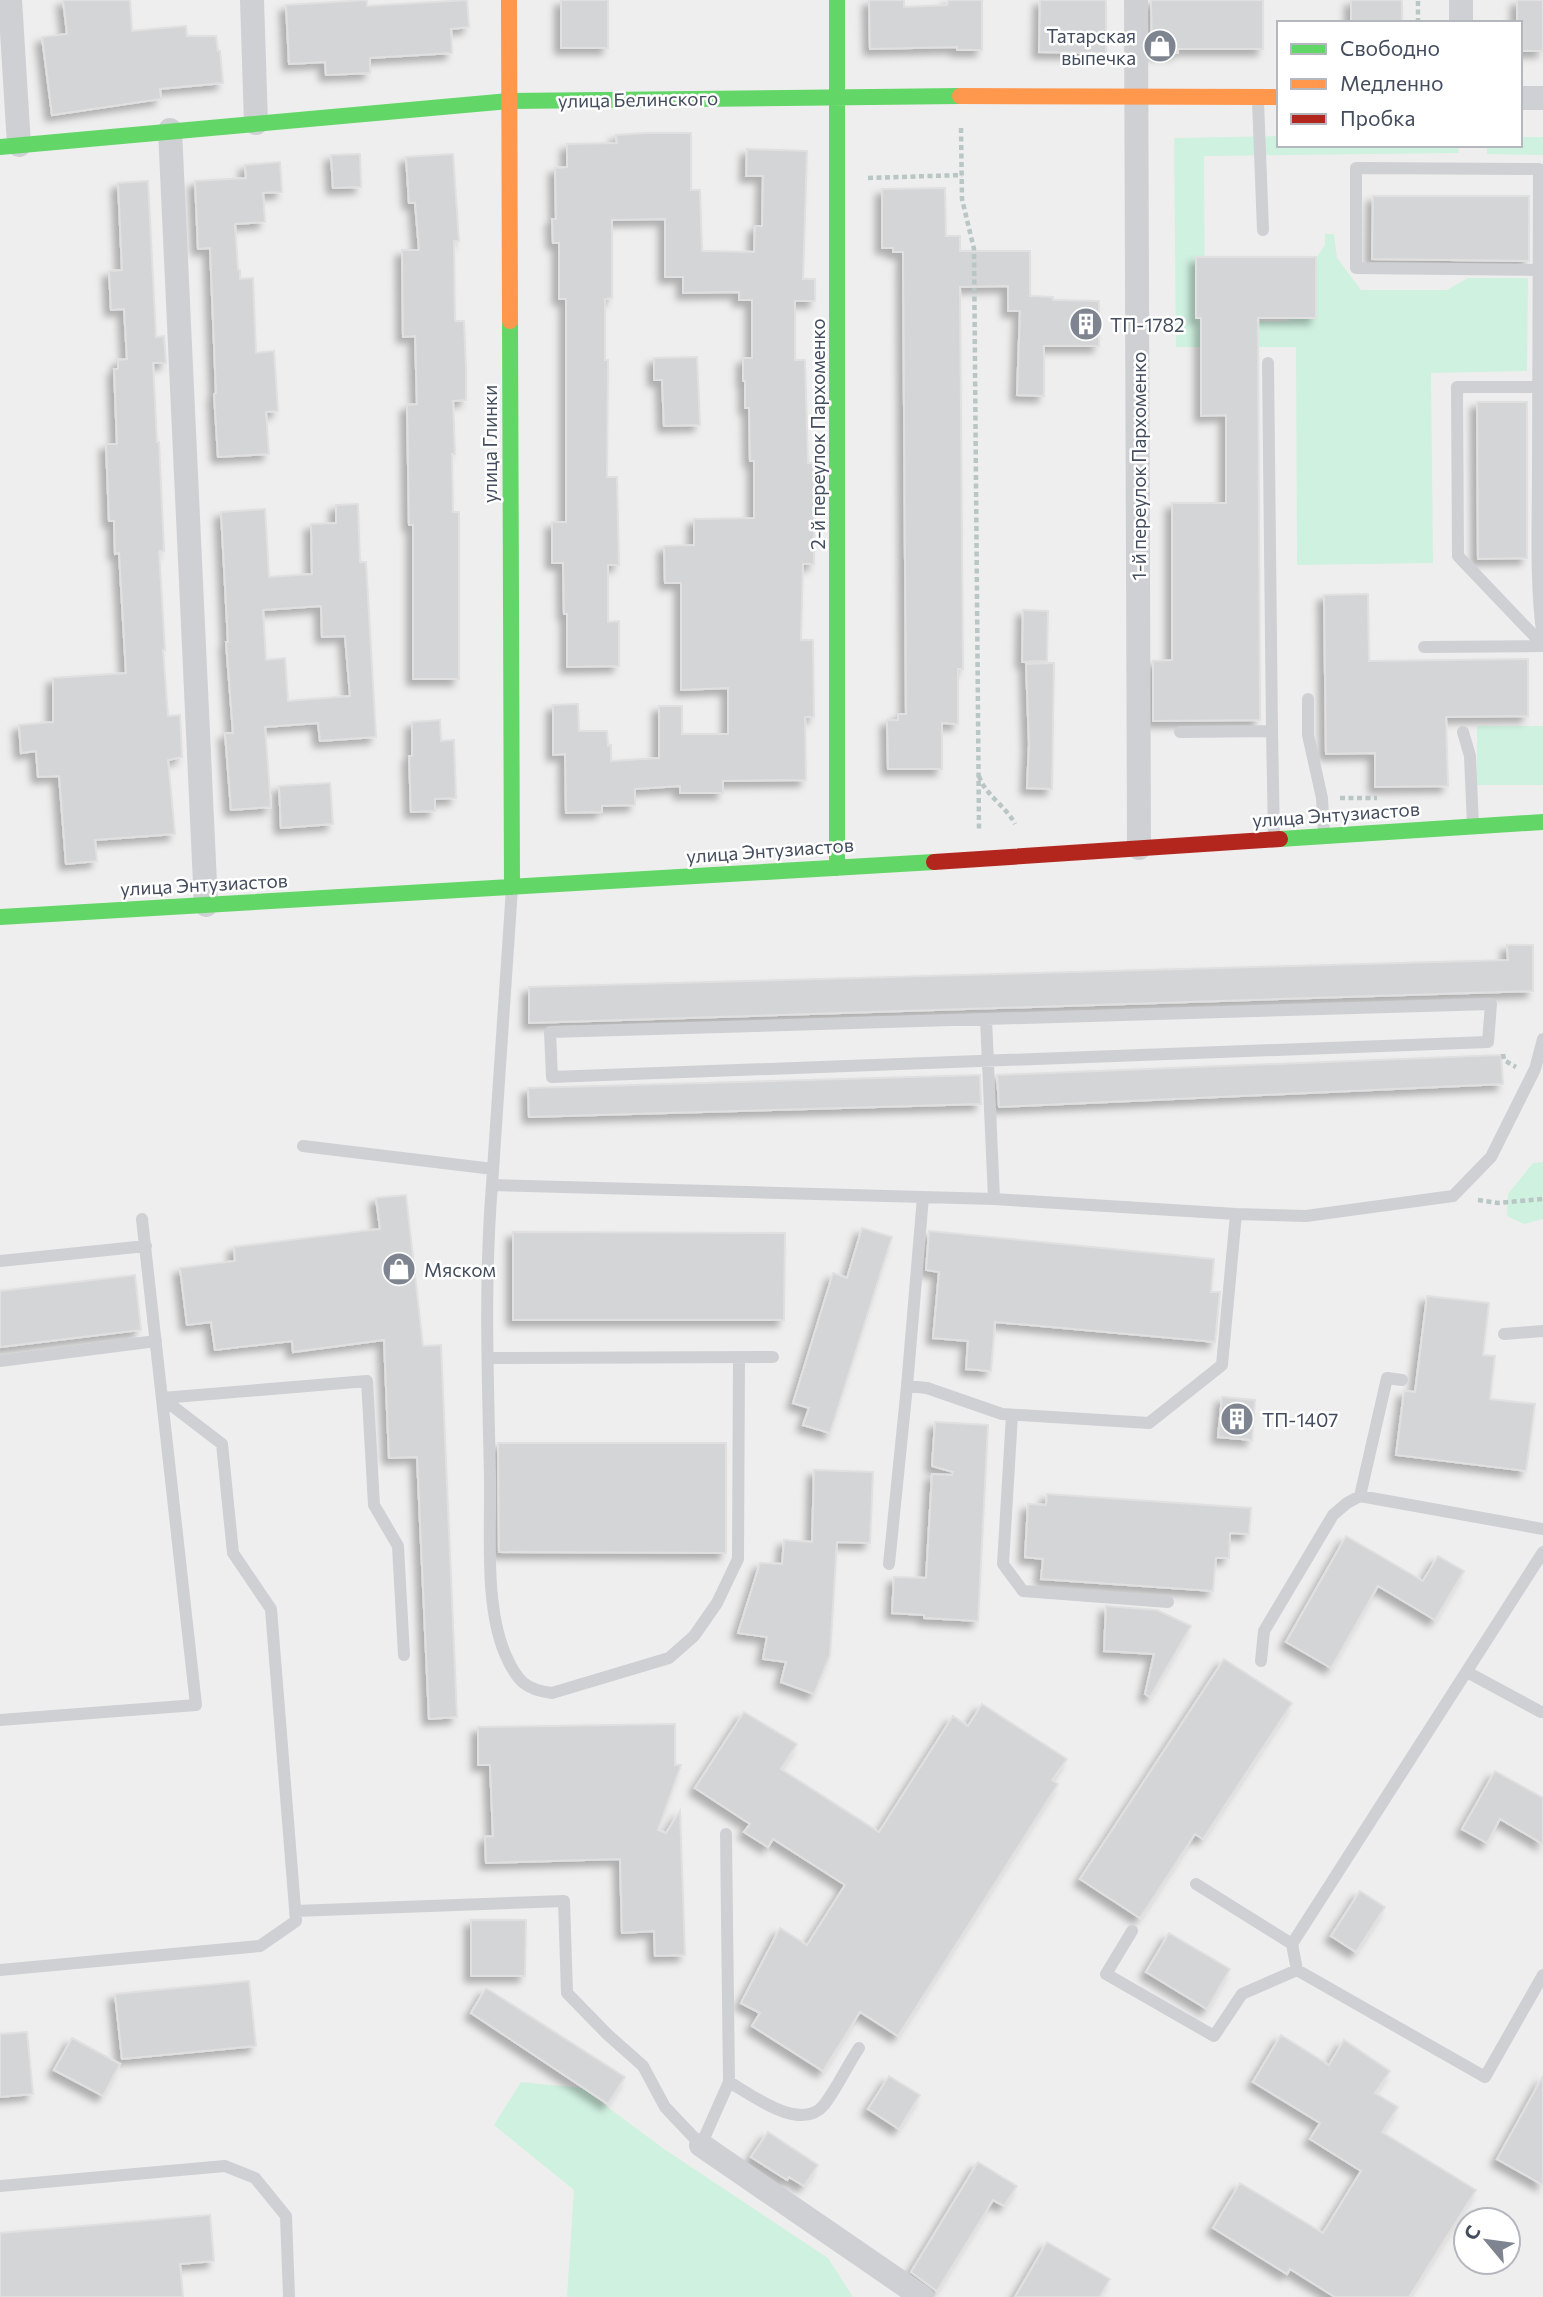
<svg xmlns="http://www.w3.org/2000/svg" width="1543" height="2297" font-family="Commissioner,sans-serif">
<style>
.green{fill:#cff1e0}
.building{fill:#d4d5d7;stroke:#e0e0e1;stroke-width:2;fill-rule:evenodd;filter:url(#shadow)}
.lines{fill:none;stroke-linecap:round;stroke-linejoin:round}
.path{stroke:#b8c6c4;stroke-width:4.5;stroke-dasharray:5 3.5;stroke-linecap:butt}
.lane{stroke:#ced0d4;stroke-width:12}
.street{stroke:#ced0d4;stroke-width:24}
.fast{stroke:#63d668;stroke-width:16}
.slow{stroke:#ff974d;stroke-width:16}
.jam{stroke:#b3261e;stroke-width:16}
.labels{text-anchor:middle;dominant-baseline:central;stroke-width:5;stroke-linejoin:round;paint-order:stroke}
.poi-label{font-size:19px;fill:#434d5d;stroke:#fff;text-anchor:start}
.street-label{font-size:19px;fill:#434d5d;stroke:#fff}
</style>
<defs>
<filter id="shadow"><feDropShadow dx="-6" dy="6" stdDeviation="3.5" flood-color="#0004"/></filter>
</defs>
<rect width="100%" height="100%" fill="#efeeee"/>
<path class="green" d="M 1279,136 L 1279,145 L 1458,145 L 1459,153 L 1204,156 L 1205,322 L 1289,321 L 1289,300 L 1317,299 L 1317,257 L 1325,245 L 1325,234 L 1334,234 L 1337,258 L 1361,290 L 1447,290 L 1468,278 L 1528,278 L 1527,371 L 1431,373 L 1433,563 L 1297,565 L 1296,347 L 1176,347 L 1174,138 Z
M 1520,137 L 1543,137 L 1543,155 L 1487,154 L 1487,145 L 1520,145 Z
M 1477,726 L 1543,726 L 1543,785 L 1477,785 Z
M 1543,1162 L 1543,1219 L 1524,1224 L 1507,1216 L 1508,1194 L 1533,1163 Z
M 521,2082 L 582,2088 L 664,2149 L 828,2258 L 853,2297 L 567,2297 L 574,2190 L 494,2125 Z"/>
<path class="building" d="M 63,0 L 130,0 L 132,31 L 186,26 L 187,36 L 216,36 L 218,51 L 220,51 L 223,83 L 160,89 L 161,99 L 52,115 L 42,37 L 67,34 Z
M 367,0 L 367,6 L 467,0 L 469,27 L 451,29 L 452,53 L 370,58 L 370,73 L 326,75 L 325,62 L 289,64 L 286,5 Z
M 561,0 L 608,0 L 608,48 L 561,48 Z
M 869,0 L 904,0 L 904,7 L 947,5 L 948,0 L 982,0 L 982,50 L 957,50 L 957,47 L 870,49 Z
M 1040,0 L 1106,0 L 1106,53 L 1039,52 Z
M 1151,0 L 1263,0 L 1263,49 L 1178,49 L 1178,53 L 1152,53 Z
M 1351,0 L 1402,0 L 1402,23 L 1351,23 Z
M 1517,0 L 1543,0 L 1543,51 L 1520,51 L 1520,23 L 1517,23 Z
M 646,133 L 691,133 L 691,190 L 700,190 L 702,251 L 754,252 L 755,226 L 762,226 L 763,176 L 746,176 L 747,149 L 807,151 L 803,279 L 815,279 L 815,301 L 795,301 L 795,360 L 805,360 L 808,463 L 813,463 L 814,480 L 814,564 L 803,564 L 801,640 L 813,640 L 814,717 L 805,717 L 806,780 L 723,781 L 723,793 L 680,793 L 680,786 L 635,789 L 635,805 L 602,806 L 602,812 L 566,813 L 565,754 L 553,755 L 553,705 L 578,704 L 579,731 L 607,731 L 608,746 L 611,745 L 611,761 L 659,758 L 659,706 L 682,706 L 682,734 L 728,734 L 728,688 L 681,690 L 681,583 L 665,583 L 664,546 L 694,545 L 694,519 L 754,518 L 754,461 L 750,461 L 749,408 L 745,408 L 745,381 L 743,381 L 743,358 L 752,358 L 752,300 L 739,300 L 739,292 L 683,293 L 683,277 L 665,277 L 665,219 L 612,220 L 612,298 L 605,299 L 605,360 L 608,360 L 607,477 L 617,477 L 619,565 L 608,565 L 608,622 L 619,621 L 619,666 L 567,667 L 567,614 L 564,614 L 563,563 L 552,563 L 552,522 L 566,522 L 566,299 L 559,299 L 559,243 L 553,243 L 552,219 L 556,219 L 555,168 L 567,167 L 567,144 L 617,143 L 616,135 Z
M 360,154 L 361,187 L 333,188 L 331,155 Z
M 453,154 L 459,241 L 454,241 L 455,321 L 464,321 L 466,368 L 466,400 L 453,401 L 455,454 L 452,454 L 453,512 L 459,512 L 459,679 L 413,679 L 413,525 L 409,525 L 407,405 L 417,404 L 415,336 L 403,337 L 402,250 L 419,250 L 415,203 L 409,203 L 406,157 Z
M 280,162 L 282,192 L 263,193 L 265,222 L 235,224 L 238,270 L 240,270 L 240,279 L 253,278 L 256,353 L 274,351 L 278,411 L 266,412 L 269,454 L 218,457 L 214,394 L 216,393 L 210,248 L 198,249 L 195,181 L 246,178 L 245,165 Z
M 148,181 L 156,337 L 164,336 L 166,363 L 153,363 L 157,442 L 159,442 L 164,551 L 159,551 L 165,650 L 163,650 L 168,716 L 180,715 L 182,757 L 168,760 L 175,834 L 95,840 L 97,861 L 66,864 L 59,776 L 38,777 L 36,751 L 21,753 L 19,725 L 53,722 L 53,678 L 126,673 L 119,553 L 115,554 L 114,521 L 109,521 L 106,444 L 117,444 L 114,369 L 118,369 L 118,360 L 127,359 L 124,309 L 111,310 L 109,271 L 122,270 L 118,183 Z
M 945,188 L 946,236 L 960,236 L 960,251 L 1030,251 L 1030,296 L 1053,297 L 1053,300 L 1099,301 L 1099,346 L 1044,346 L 1044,396 L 1017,395 L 1020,311 L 1008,311 L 1008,286 L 960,287 L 963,669 L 958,669 L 958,724 L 942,723 L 942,769 L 888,769 L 887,720 L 898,720 L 898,714 L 906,714 L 903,252 L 893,252 L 893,248 L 882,248 L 882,189 Z
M 1373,196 L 1529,196 L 1529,261 L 1372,259 Z
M 1196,257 L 1316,257 L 1316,318 L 1258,318 L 1260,720 L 1153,721 L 1153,661 L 1172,660 L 1172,503 L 1226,503 L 1226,415 L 1201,416 L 1201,318 L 1196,318 Z
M 697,357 L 700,425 L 664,426 L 662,380 L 654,380 L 654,358 Z
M 1477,402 L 1527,402 L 1527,558 L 1478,559 Z
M 358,504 L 360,562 L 366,562 L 376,737 L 320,741 L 318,723 L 265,727 L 271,807 L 231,810 L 225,733 L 233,733 L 226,642 L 228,642 L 221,512 L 265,509 L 269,577 L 312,574 L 311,524 L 336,523 L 336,505 ZM 321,606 L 322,637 L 345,636 L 350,696 L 288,701 L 285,658 L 266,660 L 263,610 Z
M 1368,594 L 1369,661 L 1528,659 L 1528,716 L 1446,717 L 1448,786 L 1375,787 L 1375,753 L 1326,754 L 1324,595 Z
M 1023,610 L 1048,611 L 1047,661 L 1022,662 Z
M 1054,663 L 1052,789 L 1027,788 L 1029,744 L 1026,664 Z
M 440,720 L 441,741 L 454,740 L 456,798 L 435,799 L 435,811 L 411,812 L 409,756 L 412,756 L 412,722 Z
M 330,783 L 333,824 L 281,828 L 279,786 Z
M 1507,945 L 1533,945 L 1533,991 L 529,1023 L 529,987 L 1508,960 Z
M 1501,1055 L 1503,1084 L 999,1107 L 997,1075 Z
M 980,1075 L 981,1104 L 529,1117 L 528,1088 Z
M 406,1195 L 423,1346 L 441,1345 L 457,1717 L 429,1719 L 417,1457 L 389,1458 L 384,1340 L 293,1352 L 292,1341 L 215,1350 L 211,1322 L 187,1325 L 180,1268 L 235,1261 L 234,1247 L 380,1229 L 376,1198 Z
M 862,1228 L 892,1237 L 830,1433 L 803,1425 L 809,1408 L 793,1403 L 833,1273 L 847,1278 Z
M 929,1231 L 1214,1259 L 1211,1292 L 1220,1292 L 1215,1342 L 995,1322 L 991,1371 L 966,1369 L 968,1341 L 933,1338 L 939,1272 L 926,1270 Z
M 513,1232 L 785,1233 L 784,1320 L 513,1320 Z
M 135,1275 L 141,1330 L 0,1347 L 0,1291 Z
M 1427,1296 L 1489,1303 L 1483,1355 L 1495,1356 L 1490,1399 L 1535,1404 L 1526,1471 L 1396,1455 L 1404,1391 L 1415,1392 Z
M 1222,1397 L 1255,1400 L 1252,1440 L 1218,1437 Z
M 935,1422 L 988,1425 L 978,1621 L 924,1618 L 924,1615 L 892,1613 L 894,1577 L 926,1578 L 932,1474 L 952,1475 L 953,1472 L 932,1466 Z
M 498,1443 L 726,1443 L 726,1553 L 499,1552 Z
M 814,1470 L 873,1472 L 870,1543 L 837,1542 L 830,1655 L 814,1694 L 781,1682 L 786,1662 L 763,1659 L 767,1637 L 738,1633 L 760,1563 L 782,1564 L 784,1540 L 812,1542 Z
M 1047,1494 L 1251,1508 L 1249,1534 L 1230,1533 L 1229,1558 L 1216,1558 L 1213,1591 L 1041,1579 L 1043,1559 L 1025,1557 L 1028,1504 L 1046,1505 Z
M 1346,1536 L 1423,1581 L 1438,1556 L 1464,1571 L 1435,1620 L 1378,1586 L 1331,1668 L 1286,1642 Z
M 1106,1606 L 1157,1610 L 1191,1626 L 1150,1697 L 1145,1694 L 1154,1654 L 1104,1651 Z
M 1224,1659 L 1292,1703 L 1203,1839 L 1195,1834 L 1140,1918 L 1080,1879 Z
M 982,1704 L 1067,1759 L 1052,1780 L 1058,1784 L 898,2036 L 860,2012 L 823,2071 L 752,2026 L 760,2013 L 741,2003 L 780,1928 L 807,1945 L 845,1885 L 773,1839 L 768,1847 L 744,1832 L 750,1824 L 695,1788 L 744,1712 L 797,1744 L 781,1769 L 879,1832 L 953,1716 L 968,1726 Z
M 675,1724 L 675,1765 L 681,1765 L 658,1830 L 666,1833 L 680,1811 L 685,1955 L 655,1956 L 654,1931 L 622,1933 L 620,1859 L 486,1863 L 485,1837 L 493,1836 L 490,1765 L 478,1765 L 478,1727 Z
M 1495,1771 L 1543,1798 L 1543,1844 L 1500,1819 L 1487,1843 L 1462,1829 Z
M 1360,1891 L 1385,1907 L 1356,1952 L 1331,1936 Z
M 471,1920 L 526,1920 L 525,1976 L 471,1976 Z
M 1169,1933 L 1230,1969 L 1207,2009 L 1146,1972 Z
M 249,1981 L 256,2046 L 122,2059 L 115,1994 Z
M 486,1988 L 625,2077 L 608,2104 L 471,2013 Z
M 27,2032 L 33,2094 L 0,2097 L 0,2034 Z
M 1281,2035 L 1329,2065 L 1344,2040 L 1390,2071 L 1375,2093 L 1398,2107 L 1382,2132 L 1476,2190 L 1409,2297 L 1335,2297 L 1290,2269 L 1287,2274 L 1213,2228 L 1240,2183 L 1323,2233 L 1361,2171 L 1310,2139 L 1320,2123 L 1253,2082 Z
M 72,2038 L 120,2064 L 103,2096 L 54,2070 Z
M 889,2076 L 920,2095 L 899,2129 L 868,2109 Z
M 1543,2076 L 1543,2185 L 1497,2159 Z
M 768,2132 L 818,2165 L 804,2186 L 789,2177 L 787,2180 L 751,2157 Z
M 978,2162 L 1017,2186 L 1004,2206 L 993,2200 L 937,2291 L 911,2272 Z
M 210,2215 L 214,2261 L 180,2264 L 183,2297 L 0,2297 L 0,2233 Z
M 1047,2242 L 1110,2279 L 1100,2297 L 1015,2297 Z"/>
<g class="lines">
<path class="path" d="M 1418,23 L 1418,0
M 961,128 L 962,199 L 974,249 L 979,829
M 868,178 L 962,175
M 979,776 C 985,795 1006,806 1015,824
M 1340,798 L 1377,798
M 1503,1054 L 1504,1060 L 1516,1067
M 1478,1200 L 1498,1203 L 1543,1199"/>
<path class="lane" d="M 1258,101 L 1263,230
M 1539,270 L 1356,268 L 1356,168 L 1539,169 C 1539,269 1538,368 1538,468 C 1538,525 1535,582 1543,639
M 1268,363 L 1272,731
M 1538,387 L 1457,387 L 1458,556 L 1543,645
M 1424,647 L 1543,646
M 1308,699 L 1308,735 L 1322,798 L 1324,835
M 1180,732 L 1272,731 L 1274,838
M 1463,732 L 1470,756 L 1473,826
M 512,888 L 492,1185 L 994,1199 L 1236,1214
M 1491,1004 L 1488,1042 L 552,1077 L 550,1032 Z
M 986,1019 L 994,1199
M 303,1146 L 493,1169
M 492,1185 C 484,1282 488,1380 490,1478 C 491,1531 484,1607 506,1656 C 517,1681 526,1690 552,1693 L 669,1658 L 694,1636 L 717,1603 L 738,1559 L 739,1357
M 0,1261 L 146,1246
M 1504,1334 L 1543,1331
M 488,1358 L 773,1357
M 0,1361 L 156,1341
M 907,1386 L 923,1197
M 162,1398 L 367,1381 L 374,1505 L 398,1546 L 404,1655
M 1012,1415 L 1003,1564 L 1023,1591 L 1168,1602
M 1360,1496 L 1387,1378 L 1402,1380
M 1543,1552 L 1292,1944 L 1297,1970 L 1485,2077 L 1543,1975
M 889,1564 L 907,1386 L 927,1388 L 1002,1414 L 1149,1423 L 1222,1365 L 1236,1214 L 1306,1216 L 1453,1196 L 1491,1157 L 1535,1069 L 1543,1039
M 1261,1661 L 1264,1631 L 1333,1515 L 1347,1503 L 1360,1496 L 1543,1529
M 1467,1672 L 1541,1712
M 0,1720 L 196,1705 L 142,1219
M 1196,1884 L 1292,1944
M 295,1911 L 564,1901 L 567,1993 L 607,2034 L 643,2066 L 665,2107 L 701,2145 L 729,2082 L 726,1834
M 1132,1931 L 1106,1974 L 1214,2036 L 1242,1994 L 1297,1970
M 0,1970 L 260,1946 L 296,1921 L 271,1609 L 233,1553 L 222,1444 L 162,1398
M 729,2082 C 752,2095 801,2133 824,2105 C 837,2088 847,2066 859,2048
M 0,2186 L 225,2166 L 255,2178 L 286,2216 L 289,2297"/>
<path class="street" d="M 10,0 L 19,145
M 252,0 L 256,123
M 1136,0 L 1139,848
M 1461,0 L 1461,23
M 1520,98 L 1543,98
M 170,130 L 206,905
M 701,2145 L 922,2297"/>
<path class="fast" d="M 837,0 L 837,868
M 0,147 L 509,101 L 960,96
M 510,321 L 512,887
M 1280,839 L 1543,822
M 0,917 L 934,862"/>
<path class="slow" d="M 509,0 L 510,321
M 960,96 L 1279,97"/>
<path class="jam" d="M 934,862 L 1280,839"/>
</g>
<defs>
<symbol id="shop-disc" viewBox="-11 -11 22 22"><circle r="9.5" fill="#7f8590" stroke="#fff"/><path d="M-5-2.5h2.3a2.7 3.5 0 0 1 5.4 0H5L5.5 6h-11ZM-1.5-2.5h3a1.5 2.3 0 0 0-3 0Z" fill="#fff"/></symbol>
<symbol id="building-disc" viewBox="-11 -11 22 22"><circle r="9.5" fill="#7f8590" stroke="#fff"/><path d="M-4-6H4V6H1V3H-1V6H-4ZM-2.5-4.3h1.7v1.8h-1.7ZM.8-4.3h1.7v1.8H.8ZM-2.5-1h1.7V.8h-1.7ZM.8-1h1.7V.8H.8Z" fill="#fff"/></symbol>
</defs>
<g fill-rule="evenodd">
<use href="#shop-disc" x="1141" y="27" width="38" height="38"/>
<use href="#building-disc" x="1067" y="305" width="38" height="38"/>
<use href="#shop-disc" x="380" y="1250" width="38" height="38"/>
<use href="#building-disc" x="1218" y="1400" width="38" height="38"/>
</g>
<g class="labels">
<g class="poi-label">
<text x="1136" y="35" text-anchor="end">Татарская<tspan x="1136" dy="22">выпечка</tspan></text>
<text x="1110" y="324">ТП-1782</text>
<text x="424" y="1269">Мяском</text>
<text x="1262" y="1419">ТП-1407</text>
</g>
<g class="street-label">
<text transform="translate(638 99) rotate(-1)">улица Белинского</text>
<text transform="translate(817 434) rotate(-90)">2-й переулок Пархоменко</text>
<text transform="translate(489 444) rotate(-90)">улица Глинки</text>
<text transform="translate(1138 466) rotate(-90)">1-й переулок Пархоменко</text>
<text transform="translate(1336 814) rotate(-4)">улица Энтузиастов</text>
<text transform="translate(770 850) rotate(-4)">улица Энтузиастов</text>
<text transform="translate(204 884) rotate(-3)">улица Энтузиастов</text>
</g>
</g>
<rect x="1277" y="21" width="245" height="126" fill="#ffffff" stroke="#b4b8be" stroke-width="2"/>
<rect x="1291" y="44" width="35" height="10" fill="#63d668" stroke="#b4b8be" stroke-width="2"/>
<text x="1340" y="56" font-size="21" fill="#434d5d">Свободно</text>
<rect x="1291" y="79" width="35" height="10" fill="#ff974d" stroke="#b4b8be" stroke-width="2"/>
<text x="1340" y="91" font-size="21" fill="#434d5d">Медленно</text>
<rect x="1291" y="114" width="35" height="10" fill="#b3261e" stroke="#b4b8be" stroke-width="2"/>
<text x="1340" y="126" font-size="21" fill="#434d5d">Пробка</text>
<g transform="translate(1487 2241) rotate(299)"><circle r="33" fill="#ffffff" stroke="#b4b8be" stroke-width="2"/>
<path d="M0-5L12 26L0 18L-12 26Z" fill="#7f8590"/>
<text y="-10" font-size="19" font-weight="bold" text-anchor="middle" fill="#434d5d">С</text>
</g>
</svg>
